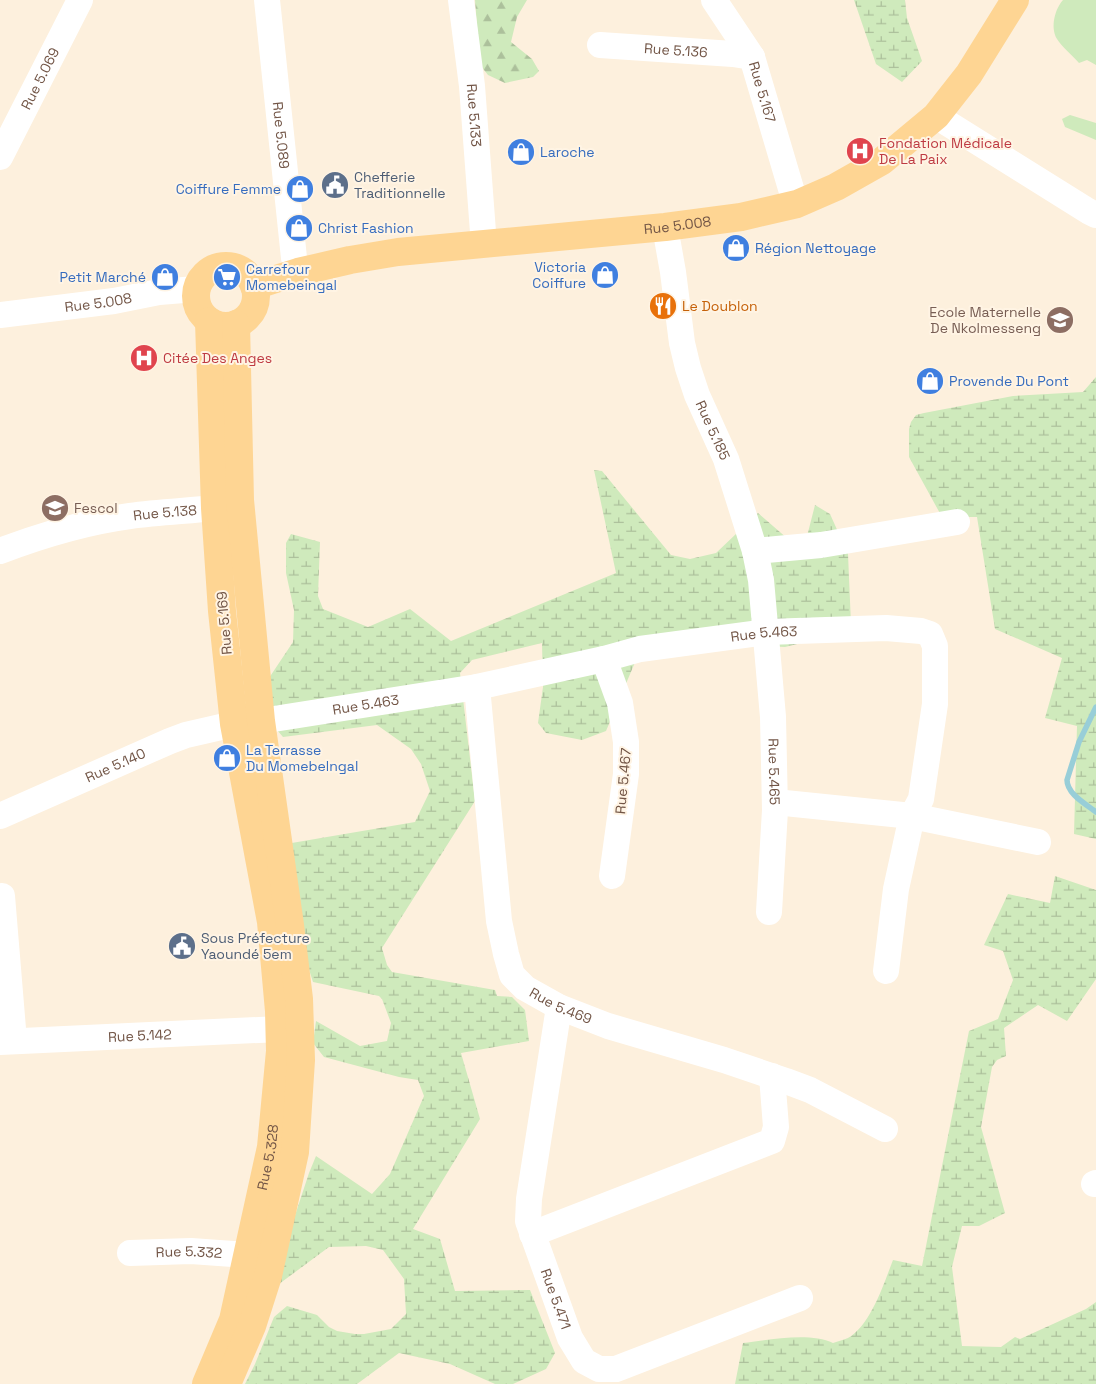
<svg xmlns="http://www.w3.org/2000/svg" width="1096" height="1384" font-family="'Space Grotesk',sans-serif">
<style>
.green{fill:#cfeabc}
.forest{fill:url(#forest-firs)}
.wetland{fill:url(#wetland-marsh)}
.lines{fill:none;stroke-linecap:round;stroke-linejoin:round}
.stream{stroke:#98ced8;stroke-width:5.5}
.minor{stroke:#fff;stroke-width:26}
.major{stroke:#fed593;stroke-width:28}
.labels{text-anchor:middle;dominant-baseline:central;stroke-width:4;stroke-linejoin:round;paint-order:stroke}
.street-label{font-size:14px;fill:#725546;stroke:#fff4e4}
.health-label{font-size:14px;fill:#be3a42;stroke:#fff4e4;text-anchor:start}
.shop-label{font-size:14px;fill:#366cbe;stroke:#fff4e4;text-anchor:start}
.service-label{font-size:14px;fill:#4e5e75;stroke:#fff4e4;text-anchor:start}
.food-label{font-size:14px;fill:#c56008;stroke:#fff4e4;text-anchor:start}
.education-label{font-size:14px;fill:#785e54;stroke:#fff4e4;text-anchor:end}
</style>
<defs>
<pattern id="forest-firs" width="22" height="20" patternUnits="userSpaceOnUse" patternTransform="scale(1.25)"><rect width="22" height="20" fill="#cfeabc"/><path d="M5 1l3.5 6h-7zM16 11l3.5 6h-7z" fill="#acc09b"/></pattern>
<pattern id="wetland-marsh" width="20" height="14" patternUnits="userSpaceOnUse" patternTransform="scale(1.25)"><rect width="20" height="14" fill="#cfeabc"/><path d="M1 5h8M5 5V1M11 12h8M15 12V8" fill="none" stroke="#acc09b"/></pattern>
</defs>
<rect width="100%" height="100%" fill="#fdf0dd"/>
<path class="green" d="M 1063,0 L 1096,0 L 1096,65 L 1087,60 L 1079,63 C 1072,55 1062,47 1057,39 C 1050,27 1055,9 1063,0 Z
M 1070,115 L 1096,123 L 1096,140 L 1065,127 L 1062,119 Z"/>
<path class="forest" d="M 475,0 L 527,0 L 517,17 L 511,42 L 532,59 L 539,71 L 533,77 L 505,83 L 488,75 L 480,65 Z"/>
<path class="wetland" d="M 854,0 L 905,0 L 907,18 L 922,61 L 902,82 L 876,64 Z
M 1096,377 L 1096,839 L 1074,834 L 1077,726 L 1045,718 L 1062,658 L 995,629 L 977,517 L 942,517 L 909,457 L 909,429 L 911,422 L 916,415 L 924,413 L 1013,396 L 1083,392 Z
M 594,470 L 602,471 L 671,555 L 690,559 L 716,553 L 758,513 L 803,552 L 815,505 L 830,514 L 848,554 L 851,624 L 846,632 L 785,647 L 644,641 L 606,731 L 582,740 L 546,733 L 538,723 L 543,687 L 542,643 L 472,660 L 460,673 L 475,801 L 382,948 L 387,965 L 392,972 L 495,990 L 497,996 L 512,997 L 525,1010 L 529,1041 L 461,1053 L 480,1119 L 413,1229 L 440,1239 L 455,1291 L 530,1290 L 555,1353 L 546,1369 L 513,1384 L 495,1384 L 450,1364 L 399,1353 L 357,1384 L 245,1384 L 255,1364 L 274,1317 L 287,1306 L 317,1315 L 329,1327 L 337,1331 L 355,1334 L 364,1334 L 391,1329 L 406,1314 L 404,1279 L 383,1250 L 366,1246 L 329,1247 L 275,1287 L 277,1270 L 309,1173 L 316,1156 L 372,1194 L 390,1174 L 424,1096 L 418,1080 L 399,1077 L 324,1057 L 313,1043 L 316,1021 L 360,1046 L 387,1041 L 391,1023 L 382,999 L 379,996 L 313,982 L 274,861 L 280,845 L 415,822 L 430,791 L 421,764 L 411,749 L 377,725 L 283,737 L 271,723 L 261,690 L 293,642 L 294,610 L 286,573 L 286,543 L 291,534 L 320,542 L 318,596 L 323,609 L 368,627 L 410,609 L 451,641 L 616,573 Z
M 1055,876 L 1096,890 L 1096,979 L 1067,1021 L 1038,1005 L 1004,1028 L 1006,1056 L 997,1060 L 992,1067 L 981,1127 L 1005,1213 L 979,1226 L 962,1226 L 952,1267 L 962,1346 L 1001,1347 L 1015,1337 L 1020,1339 L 1086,1309 L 1096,1302 L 1096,1384 L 735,1384 L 743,1343 C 768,1340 810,1332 833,1343 C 838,1341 844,1340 848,1338 C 871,1325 884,1283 893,1260 L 922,1266 L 969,1031 L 998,1019 L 1013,980 L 1003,951 L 984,945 L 1008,894 L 1050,903 Z"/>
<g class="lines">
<path class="stream" d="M 1096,707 L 1079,742 L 1067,780 C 1067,794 1086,804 1096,812"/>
<g class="minor">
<path id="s1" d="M 267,0 L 294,258 L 298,272"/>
<path id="s2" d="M 461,0 L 472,86 L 483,232"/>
<path id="s3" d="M 714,0 L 752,57 L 792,192"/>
<path id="s4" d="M 600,45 L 733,54 L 752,57"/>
<path d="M 936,116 L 1088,211 L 1096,215"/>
<path id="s5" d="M 0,157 L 80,0"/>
<path id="s6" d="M 665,227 L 673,272 L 682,343 L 688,368 L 697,395 L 726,459 L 755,551 L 761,580 L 773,717 L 775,810 L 769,912"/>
<path id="s7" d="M 0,315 L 114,301 L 159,292 L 196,289"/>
<path id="s8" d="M 0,551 C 42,535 85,522 130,516 C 158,512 187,511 215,508"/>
<path d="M 755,551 L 821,545 L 957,522"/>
<path d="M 604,659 L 620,703 L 626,742 L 626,774 L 612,876"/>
<path id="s9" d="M 477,687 L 499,921 L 506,954 L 512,975 L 525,988 L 559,1007 L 608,1026 L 724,1060 L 786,1081 L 810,1090 L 885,1129"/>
<path id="s10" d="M 261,721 L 477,687 L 604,659 L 640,649 L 766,632 L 886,628 L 921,631 L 930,634 L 935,646 L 935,704 L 921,799 L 912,816 L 896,889 L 886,971"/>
<path d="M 775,802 L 912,816 L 1038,842"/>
<path id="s11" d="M 0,816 L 170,741 L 186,735 L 234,724"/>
<path d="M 2,896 L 14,1041"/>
<path id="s12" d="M 559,1007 L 529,1199 L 528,1221 L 570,1338 L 584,1361 L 599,1369 L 616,1369 L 800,1298"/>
<path id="s13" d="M 0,1042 L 279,1029"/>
<path d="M 1094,1184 L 1096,1183"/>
<path d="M 532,1234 L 772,1141 L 776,1127 L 772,1076"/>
<path id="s14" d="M 130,1253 L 191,1251 L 247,1255"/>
</g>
<g class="major">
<circle cx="226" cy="296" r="30"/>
<path id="s15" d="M 254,286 L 298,272 L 350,260 L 398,252 L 665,227 L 741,217 L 797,204 L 836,187 L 882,161 L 936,116 L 969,74 L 1015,0"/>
<path id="s16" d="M 206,1384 L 233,1320 L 271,1147 L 280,1051 L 279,1011 L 271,922 L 234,724 L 222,611 L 215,508 L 209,321"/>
<path d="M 227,1384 L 252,1326 L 268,1276 L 295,1152 L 301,1060 L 299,999 L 290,925 L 261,721 L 240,500 L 236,324"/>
</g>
</g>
<defs>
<symbol id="hospital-disc" viewBox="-11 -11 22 22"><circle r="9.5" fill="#e0444e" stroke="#fff4e4"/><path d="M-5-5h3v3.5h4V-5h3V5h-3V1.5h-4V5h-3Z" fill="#fff"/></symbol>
<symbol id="shop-disc" viewBox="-11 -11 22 22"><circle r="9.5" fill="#3f7fe0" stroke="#fff4e4"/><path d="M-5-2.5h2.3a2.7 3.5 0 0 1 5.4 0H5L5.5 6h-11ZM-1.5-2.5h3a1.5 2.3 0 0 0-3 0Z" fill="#fff"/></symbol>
<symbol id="civic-disc" viewBox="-11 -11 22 22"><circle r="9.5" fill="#5c6f8a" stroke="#fff4e4"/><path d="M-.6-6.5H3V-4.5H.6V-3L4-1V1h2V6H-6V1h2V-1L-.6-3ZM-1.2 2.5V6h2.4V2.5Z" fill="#fff"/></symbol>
<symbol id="supermarket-disc" viewBox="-11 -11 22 22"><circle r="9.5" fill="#3f7fe0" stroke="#fff4e4"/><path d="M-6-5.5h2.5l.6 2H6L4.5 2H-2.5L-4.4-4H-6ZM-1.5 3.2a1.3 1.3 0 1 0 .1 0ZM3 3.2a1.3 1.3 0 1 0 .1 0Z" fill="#fff"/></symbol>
<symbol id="restaurant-disc" viewBox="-11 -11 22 22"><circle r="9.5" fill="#e8710a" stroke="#fff4e4"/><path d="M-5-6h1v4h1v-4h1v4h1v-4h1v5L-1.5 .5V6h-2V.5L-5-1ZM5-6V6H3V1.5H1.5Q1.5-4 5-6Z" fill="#fff"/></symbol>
<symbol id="school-disc" viewBox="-11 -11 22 22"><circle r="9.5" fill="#8d6e63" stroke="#fff4e4"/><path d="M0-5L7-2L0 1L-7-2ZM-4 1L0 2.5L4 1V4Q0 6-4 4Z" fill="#fff"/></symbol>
</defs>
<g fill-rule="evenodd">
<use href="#hospital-disc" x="844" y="135" width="32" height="32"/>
<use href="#shop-disc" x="505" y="136" width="32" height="32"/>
<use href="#civic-disc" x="319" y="169" width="32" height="32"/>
<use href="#shop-disc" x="284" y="173" width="32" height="32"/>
<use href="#shop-disc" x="283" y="212" width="32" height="32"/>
<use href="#shop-disc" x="720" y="232" width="32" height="32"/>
<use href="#shop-disc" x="589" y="259" width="32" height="32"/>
<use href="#shop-disc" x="149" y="261" width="32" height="32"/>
<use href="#supermarket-disc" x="211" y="261" width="32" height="32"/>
<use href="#restaurant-disc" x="647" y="290" width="32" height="32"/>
<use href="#school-disc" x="1044" y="304" width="32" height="32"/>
<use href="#hospital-disc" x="128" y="342" width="32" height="32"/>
<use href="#shop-disc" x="914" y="365" width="32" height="32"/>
<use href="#school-disc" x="39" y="492" width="32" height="32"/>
<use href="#shop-disc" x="211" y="742" width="32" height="32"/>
<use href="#civic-disc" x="166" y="930" width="32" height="32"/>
</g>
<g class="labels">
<g class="street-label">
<text stroke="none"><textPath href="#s4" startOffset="76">Rue 5.136</textPath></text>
<text stroke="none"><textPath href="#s5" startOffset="88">Rue 5.069</textPath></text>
<text stroke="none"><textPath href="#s3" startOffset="105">Rue 5.167</textPath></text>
<text stroke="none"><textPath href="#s2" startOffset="116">Rue 5.133</textPath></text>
<text stroke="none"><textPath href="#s1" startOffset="136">Rue 5.089</textPath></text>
<text stroke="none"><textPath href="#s15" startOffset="429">Rue 5.008</textPath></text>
<text stroke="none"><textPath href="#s7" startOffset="99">Rue 5.008</textPath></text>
<text stroke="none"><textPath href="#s6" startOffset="210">Rue 5.185</textPath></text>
<text stroke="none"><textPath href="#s8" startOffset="170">Rue 5.138</textPath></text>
<text transform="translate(224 623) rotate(-95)">Rue 5.169</text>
<text stroke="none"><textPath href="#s10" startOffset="511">Rue 5.463</textPath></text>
<text stroke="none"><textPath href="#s10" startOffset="106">Rue 5.463</textPath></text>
<text stroke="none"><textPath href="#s11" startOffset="126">Rue 5.140</textPath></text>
<text stroke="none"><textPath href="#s6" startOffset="560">Rue 5.465</textPath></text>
<text transform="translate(623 781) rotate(-85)">Rue 5.467</text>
<text stroke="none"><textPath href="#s9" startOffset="349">Rue 5.469</textPath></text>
<text stroke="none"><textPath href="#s13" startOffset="140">Rue 5.142</textPath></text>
<text stroke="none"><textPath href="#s16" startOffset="236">Rue 5.328</textPath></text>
<text stroke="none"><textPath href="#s14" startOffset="59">Rue 5.332</textPath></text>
<text stroke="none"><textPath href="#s12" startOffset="299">Rue 5.471</textPath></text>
</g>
<g class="health-label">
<text x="879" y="143">Fondation Médicale<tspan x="879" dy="16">De La Paix</tspan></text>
<text x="163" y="358">Citée Des Anges</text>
</g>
<g class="shop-label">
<text x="540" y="152">Laroche</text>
<text x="281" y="189" text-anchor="end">Coiffure Femme</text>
<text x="318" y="228">Christ Fashion</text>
<text x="755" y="248">Région Nettoyage</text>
<text x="586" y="267" text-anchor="end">Victoria<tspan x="586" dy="16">Coiffure</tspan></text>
<text x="246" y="269">Carrefour<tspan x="246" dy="16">Momebeingal</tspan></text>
<text x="146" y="277" text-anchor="end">Petit Marché</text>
<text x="949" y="381">Provende Du Pont</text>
<text x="246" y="750">La Terrasse<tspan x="246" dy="16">Du Momebelngal</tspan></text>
</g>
<g class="service-label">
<text x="354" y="177">Chefferie<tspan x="354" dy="16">Traditionnelle</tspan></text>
<text x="201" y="938">Sous Préfecture<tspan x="201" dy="16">Yaoundé 5em</tspan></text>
</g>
<g class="food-label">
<text x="682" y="306">Le Doublon</text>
</g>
<g class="education-label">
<text x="1041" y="312">Ecole Maternelle<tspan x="1041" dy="16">De Nkolmesseng</tspan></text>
<text x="74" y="508" text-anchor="start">Fescol</text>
</g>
</g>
</svg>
